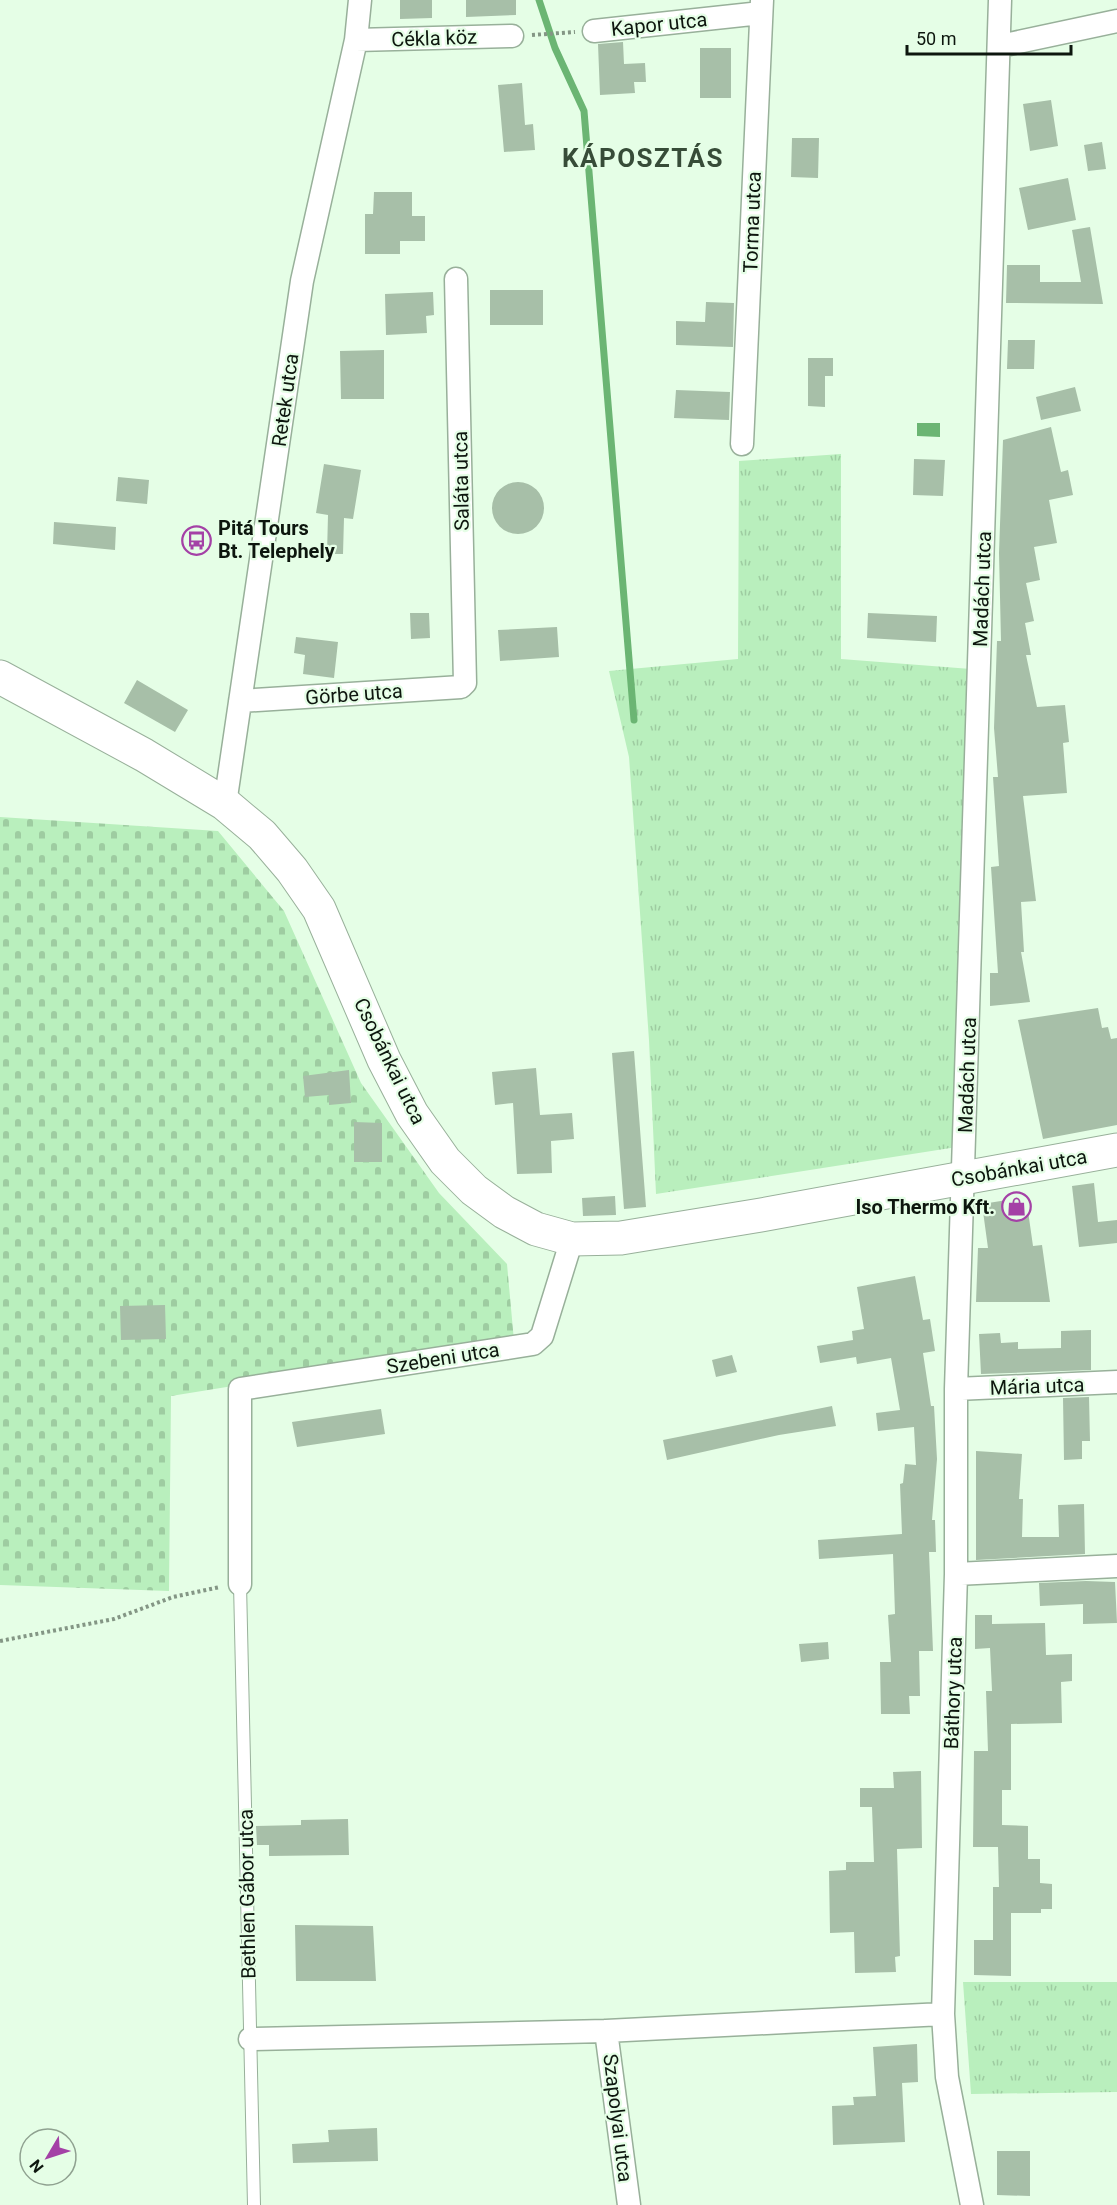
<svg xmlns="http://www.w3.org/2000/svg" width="1117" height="2205" font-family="Roboto,sans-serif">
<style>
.grass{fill:url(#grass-tufts)}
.cemetery{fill:url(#cemetery-stones)}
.water{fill:#6bb573}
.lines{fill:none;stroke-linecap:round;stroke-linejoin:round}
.stream{stroke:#6bb573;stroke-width:7}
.building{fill:#a7bfa8}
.lane-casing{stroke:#98b09a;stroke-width:14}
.street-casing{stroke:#98b09a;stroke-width:25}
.secondary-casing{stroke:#98b09a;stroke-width:35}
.path{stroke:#849685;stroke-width:4;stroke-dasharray:3 3;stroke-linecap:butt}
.lane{stroke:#fff;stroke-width:12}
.street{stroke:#fff;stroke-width:22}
.secondary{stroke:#fff;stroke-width:33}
.labels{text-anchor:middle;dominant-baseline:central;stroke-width:4.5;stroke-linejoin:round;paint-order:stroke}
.street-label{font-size:20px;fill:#0d160e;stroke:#e5fee6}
.poi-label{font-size:20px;font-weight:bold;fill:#0d160e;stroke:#e5fee6;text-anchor:start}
.district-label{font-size:26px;font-weight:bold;letter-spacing:1.5px;fill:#374c38;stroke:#e5fee6}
</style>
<defs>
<pattern id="grass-tufts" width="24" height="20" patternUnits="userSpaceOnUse" patternTransform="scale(1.5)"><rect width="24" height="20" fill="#b9efbd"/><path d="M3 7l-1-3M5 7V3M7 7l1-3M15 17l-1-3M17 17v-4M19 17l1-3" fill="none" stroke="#9ecca1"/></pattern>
<pattern id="cemetery-stones" width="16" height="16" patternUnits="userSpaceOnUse" patternTransform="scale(1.5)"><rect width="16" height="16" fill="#b9efbd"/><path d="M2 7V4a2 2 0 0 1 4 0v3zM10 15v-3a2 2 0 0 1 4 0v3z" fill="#9ecca1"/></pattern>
</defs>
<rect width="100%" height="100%" fill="#e5fee6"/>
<path class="grass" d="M 841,454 L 841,659 L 971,669 L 957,1147 L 656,1194 L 649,1040 L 629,757 L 609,671 L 738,659 L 739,461 Z
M 963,1982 L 1117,1982 L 1117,2092 L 971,2094 Z"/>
<path class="cemetery" d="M 0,817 L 218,831 L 284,911 L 361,1083 L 439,1193 L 507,1264 L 514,1341 L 171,1396 L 169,1591 L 0,1585 Z"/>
<path class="water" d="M 917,423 L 940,423 L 940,437 L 917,436 Z"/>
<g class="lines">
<path class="stream" d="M 539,0 L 555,48 L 584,111 L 634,720"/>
</g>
<path class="building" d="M 400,0 L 432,0 L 432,18 L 400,19 Z
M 466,0 L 516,0 L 516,15 L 466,17 Z
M 623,42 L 624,64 L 645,63 L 646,82 L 634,82 L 635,93 L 600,95 L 598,44 Z
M 700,48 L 731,48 L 731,98 L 700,98 Z
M 522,83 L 525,125 L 533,124 L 535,150 L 504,152 L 498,85 Z
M 1051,100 L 1058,146 L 1030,151 L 1023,104 Z
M 792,138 L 819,138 L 818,178 L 791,177 Z
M 1102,142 L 1106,169 L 1088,171 L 1084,145 Z
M 1068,178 L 1076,220 L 1028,230 L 1019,188 Z
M 374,192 L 412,192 L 412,216 L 425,216 L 425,241 L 400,241 L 400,254 L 365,254 L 365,214 L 373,214 Z
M 1090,227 L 1103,304 L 1006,303 L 1007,265 L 1040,265 L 1040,282 L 1081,282 L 1072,230 Z
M 490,290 L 543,290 L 543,325 L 490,325 Z
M 433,292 L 434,315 L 426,316 L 427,333 L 386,335 L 385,294 Z
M 706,302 L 734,303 L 733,347 L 676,345 L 676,321 L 705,322 Z
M 1008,340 L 1035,340 L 1034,369 L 1007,369 Z
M 384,350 L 384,399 L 341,399 L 340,351 Z
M 808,358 L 833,358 L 833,376 L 825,376 L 825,407 L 808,406 Z
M 1075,387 L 1081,411 L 1041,420 L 1036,397 Z
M 676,390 L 730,392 L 729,420 L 674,418 Z
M 1051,427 L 1061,472 L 1068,470 L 1073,495 L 1049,500 L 1057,543 L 1034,547 L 1040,580 L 1026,583 L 1034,621 L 1025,623 L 1031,655 L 1026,655 L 1037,707 L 1065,705 L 1069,742 L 1063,743 L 1067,793 L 1023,796 L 1036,901 L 1021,902 L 1024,952 L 1021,952 L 1030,1002 L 990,1006 L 990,973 L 998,973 L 991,867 L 999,866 L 993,777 L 998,777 L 994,728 L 997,641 L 1001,641 L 999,553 L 1003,440 Z
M 914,459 L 945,460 L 943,496 L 913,495 Z
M 324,464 L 361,470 L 353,519 L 344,518 L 343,554 L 327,554 L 328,515 L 316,513 Z
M 118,477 L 149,480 L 147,504 L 116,501 Z
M492 508a26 26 0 1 1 52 0a26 26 0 1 1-52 0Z
M 54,522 L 116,527 L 115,550 L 53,544 Z
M 410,613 L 429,613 L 430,638 L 411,639 Z
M 868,613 L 937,616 L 936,642 L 867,638 Z
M 557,627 L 559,657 L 500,661 L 498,630 Z
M 296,637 L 338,642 L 334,678 L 303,674 L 305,655 L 294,653 Z
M 137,680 L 188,710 L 175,732 L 124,703 Z
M 1098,1008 L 1102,1028 L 1108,1027 L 1111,1039 L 1117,1038 L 1117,1125 L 1043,1139 L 1018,1020 Z
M 634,1051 L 646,1207 L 624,1209 L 612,1053 Z
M 536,1068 L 540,1115 L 572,1113 L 574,1139 L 551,1141 L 552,1173 L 517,1174 L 513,1103 L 495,1105 L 492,1072 Z
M 349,1070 L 351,1103 L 329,1105 L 329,1095 L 305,1097 L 303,1076 Z
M 354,1122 L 382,1123 L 382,1162 L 354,1162 Z
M 1094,1183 L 1098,1222 L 1117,1220 L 1117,1243 L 1079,1247 L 1072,1186 Z
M 615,1196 L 616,1215 L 583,1216 L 582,1198 Z
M 1026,1197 L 1033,1246 L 1042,1245 L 1050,1302 L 976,1302 L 978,1248 L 988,1248 L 982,1204 Z
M 915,1276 L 923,1320 L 930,1319 L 935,1351 L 923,1353 L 931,1406 L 934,1406 L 937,1459 L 932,1520 L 935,1520 L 936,1552 L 929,1552 L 933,1651 L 919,1651 L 920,1696 L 909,1696 L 910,1714 L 881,1714 L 880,1662 L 891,1662 L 888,1615 L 895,1614 L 893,1554 L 819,1559 L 818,1540 L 902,1534 L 900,1484 L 903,1483 L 905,1464 L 916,1465 L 914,1427 L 878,1431 L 876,1413 L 900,1410 L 891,1358 L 857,1364 L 856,1357 L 820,1363 L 817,1346 L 853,1340 L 852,1331 L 864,1329 L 857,1287 Z
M 165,1305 L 166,1339 L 121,1340 L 120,1306 Z
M 1091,1330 L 1091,1370 L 981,1374 L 979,1334 L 1000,1333 L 1001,1343 L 1018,1342 L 1018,1349 L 1061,1348 L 1061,1331 Z
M 732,1355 L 737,1372 L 716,1377 L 712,1360 Z
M 1089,1397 L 1090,1441 L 1082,1441 L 1082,1459 L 1064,1460 L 1063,1398 Z
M 832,1406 L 836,1426 L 779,1435 L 667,1460 L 663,1440 Z
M 381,1409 L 385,1434 L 297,1447 L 292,1422 Z
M 976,1451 L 1022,1454 L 1019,1499 L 1023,1499 L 1022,1537 L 1059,1537 L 1058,1505 L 1084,1504 L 1085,1554 L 976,1560 Z
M 1086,1581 L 1115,1582 L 1117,1623 L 1083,1624 L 1083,1604 L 1040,1606 L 1039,1583 Z
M 975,1615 L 992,1615 L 992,1624 L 1045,1623 L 1046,1655 L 1072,1654 L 1072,1681 L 1061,1682 L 1062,1723 L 1011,1724 L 1011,1790 L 1002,1790 L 1002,1825 L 1028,1826 L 1028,1859 L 1040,1859 L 1040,1883 L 1052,1884 L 1052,1909 L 1041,1909 L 1041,1913 L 1011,1913 L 1011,1976 L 974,1975 L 974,1940 L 993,1940 L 993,1887 L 999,1887 L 998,1847 L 973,1847 L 974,1751 L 988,1751 L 986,1691 L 992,1691 L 990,1648 L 975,1649 Z
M 828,1642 L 829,1659 L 801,1662 L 799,1644 Z
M 921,1771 L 922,1848 L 897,1849 L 900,1956 L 895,1957 L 896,1972 L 855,1973 L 854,1932 L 830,1933 L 829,1871 L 846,1870 L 846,1862 L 874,1862 L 872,1807 L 860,1807 L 860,1788 L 894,1788 L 893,1772 Z
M 348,1819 L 349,1855 L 269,1856 L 269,1845 L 257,1845 L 256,1826 L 301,1825 L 301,1820 Z
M 295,1925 L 373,1926 L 376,1981 L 296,1981 Z
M 917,2044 L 918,2082 L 902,2083 L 905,2142 L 833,2145 L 832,2106 L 854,2105 L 853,2097 L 876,2096 L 873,2047 Z
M 377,2128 L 378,2161 L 293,2163 L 292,2144 L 329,2142 L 328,2130 Z
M 997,2151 L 1030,2151 L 1030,2196 L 997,2195 Z"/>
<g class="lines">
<defs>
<path id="lane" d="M 240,1584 L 254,2205"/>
<path id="street" d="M 594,31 L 761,13
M 356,40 L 512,36
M 1000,46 L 1117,21
M 742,444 L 762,0
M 240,701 L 461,687 L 465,683 L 456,279
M 225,804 L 302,281 L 356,40 L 360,0
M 956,1389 L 1117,1382
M 956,1574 L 1117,1566
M 240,1584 L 240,1389 L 533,1344 L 542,1336 L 572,1239
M 606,2031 L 629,2205
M 250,2039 L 606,2031 L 943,2014
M 972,2205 L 947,2077 L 943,2014 L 956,1574 L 956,1389 L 1000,0"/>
<path id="secondary" d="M 0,677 L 144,755 L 225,804 L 262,835 L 292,870 L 319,909 L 384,1060 L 412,1114 L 445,1161 L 474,1190 L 504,1212 L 536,1229 L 572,1239 L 621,1238 L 761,1215 L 1117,1150"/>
</defs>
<use href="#lane" class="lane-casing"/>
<use href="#street" class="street-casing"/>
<use href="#secondary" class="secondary-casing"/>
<path class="path" d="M 532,35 L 575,32
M 0,1641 L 114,1619 L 173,1597 L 220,1587"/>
<use href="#lane" class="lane"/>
<use href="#street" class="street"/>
<use href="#secondary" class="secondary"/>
</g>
<defs>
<symbol id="bus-ring" viewBox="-11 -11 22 22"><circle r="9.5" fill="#e5fee6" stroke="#a441a6" stroke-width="1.5"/><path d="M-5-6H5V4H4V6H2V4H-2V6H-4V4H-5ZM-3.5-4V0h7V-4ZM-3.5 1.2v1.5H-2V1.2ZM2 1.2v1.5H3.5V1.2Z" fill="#a441a6"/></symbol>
<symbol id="shop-ring" viewBox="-11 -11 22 22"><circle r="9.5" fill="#e5fee6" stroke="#a441a6" stroke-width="1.5"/><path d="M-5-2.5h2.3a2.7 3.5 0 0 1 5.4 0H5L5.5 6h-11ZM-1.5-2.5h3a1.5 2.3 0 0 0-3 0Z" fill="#a441a6"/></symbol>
</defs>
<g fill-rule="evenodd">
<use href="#bus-ring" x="180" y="524" width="33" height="33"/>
<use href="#shop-ring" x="1000" y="1190" width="33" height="33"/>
</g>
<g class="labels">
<g class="street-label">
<text transform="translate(659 24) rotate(-6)">Kapor utca</text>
<text transform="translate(434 38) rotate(-2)">Cékla köz</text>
<text transform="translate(752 222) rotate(-88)">Torma utca</text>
<text transform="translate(285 400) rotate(-82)">Retek utca</text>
<text transform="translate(461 481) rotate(-91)">Saláta utca</text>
<text transform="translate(982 589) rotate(-88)">Madách utca</text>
<text transform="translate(354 694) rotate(-4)">Görbe utca</text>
<text transform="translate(390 1061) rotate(64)">Csobánkai utca</text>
<text transform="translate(967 1075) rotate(-88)">Madách utca</text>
<text transform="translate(1019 1168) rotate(-10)">Csobánkai utca</text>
<text transform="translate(443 1358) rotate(-9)">Szebeni utca</text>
<text transform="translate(1037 1386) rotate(-2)">Mária utca</text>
<text transform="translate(953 1693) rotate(-88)">Báthory utca</text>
<text transform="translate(247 1894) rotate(-91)">Bethlen Gábor utca</text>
<text transform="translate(618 2118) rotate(83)">Szapolyai utca</text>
</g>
<g class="poi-label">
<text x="218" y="528">Pitá Tours<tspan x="218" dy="23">Bt. Telephely</tspan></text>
<text x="995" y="1207" text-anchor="end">Iso Thermo Kft.</text>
</g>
<g class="district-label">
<text x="643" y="158">KÁPOSZTÁS</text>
</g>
</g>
<g transform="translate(48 2157) rotate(231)"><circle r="28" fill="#e5fee6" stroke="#8fa190" stroke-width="1.5"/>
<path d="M0-4.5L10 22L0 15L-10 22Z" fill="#a441a6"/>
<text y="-9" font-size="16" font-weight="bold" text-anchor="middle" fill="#0d160e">N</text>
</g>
<path d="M907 45v9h164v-9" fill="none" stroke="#0d160e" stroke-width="3"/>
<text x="916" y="45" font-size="18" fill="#0d160e" stroke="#e5fee6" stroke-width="4.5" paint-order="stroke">50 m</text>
</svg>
